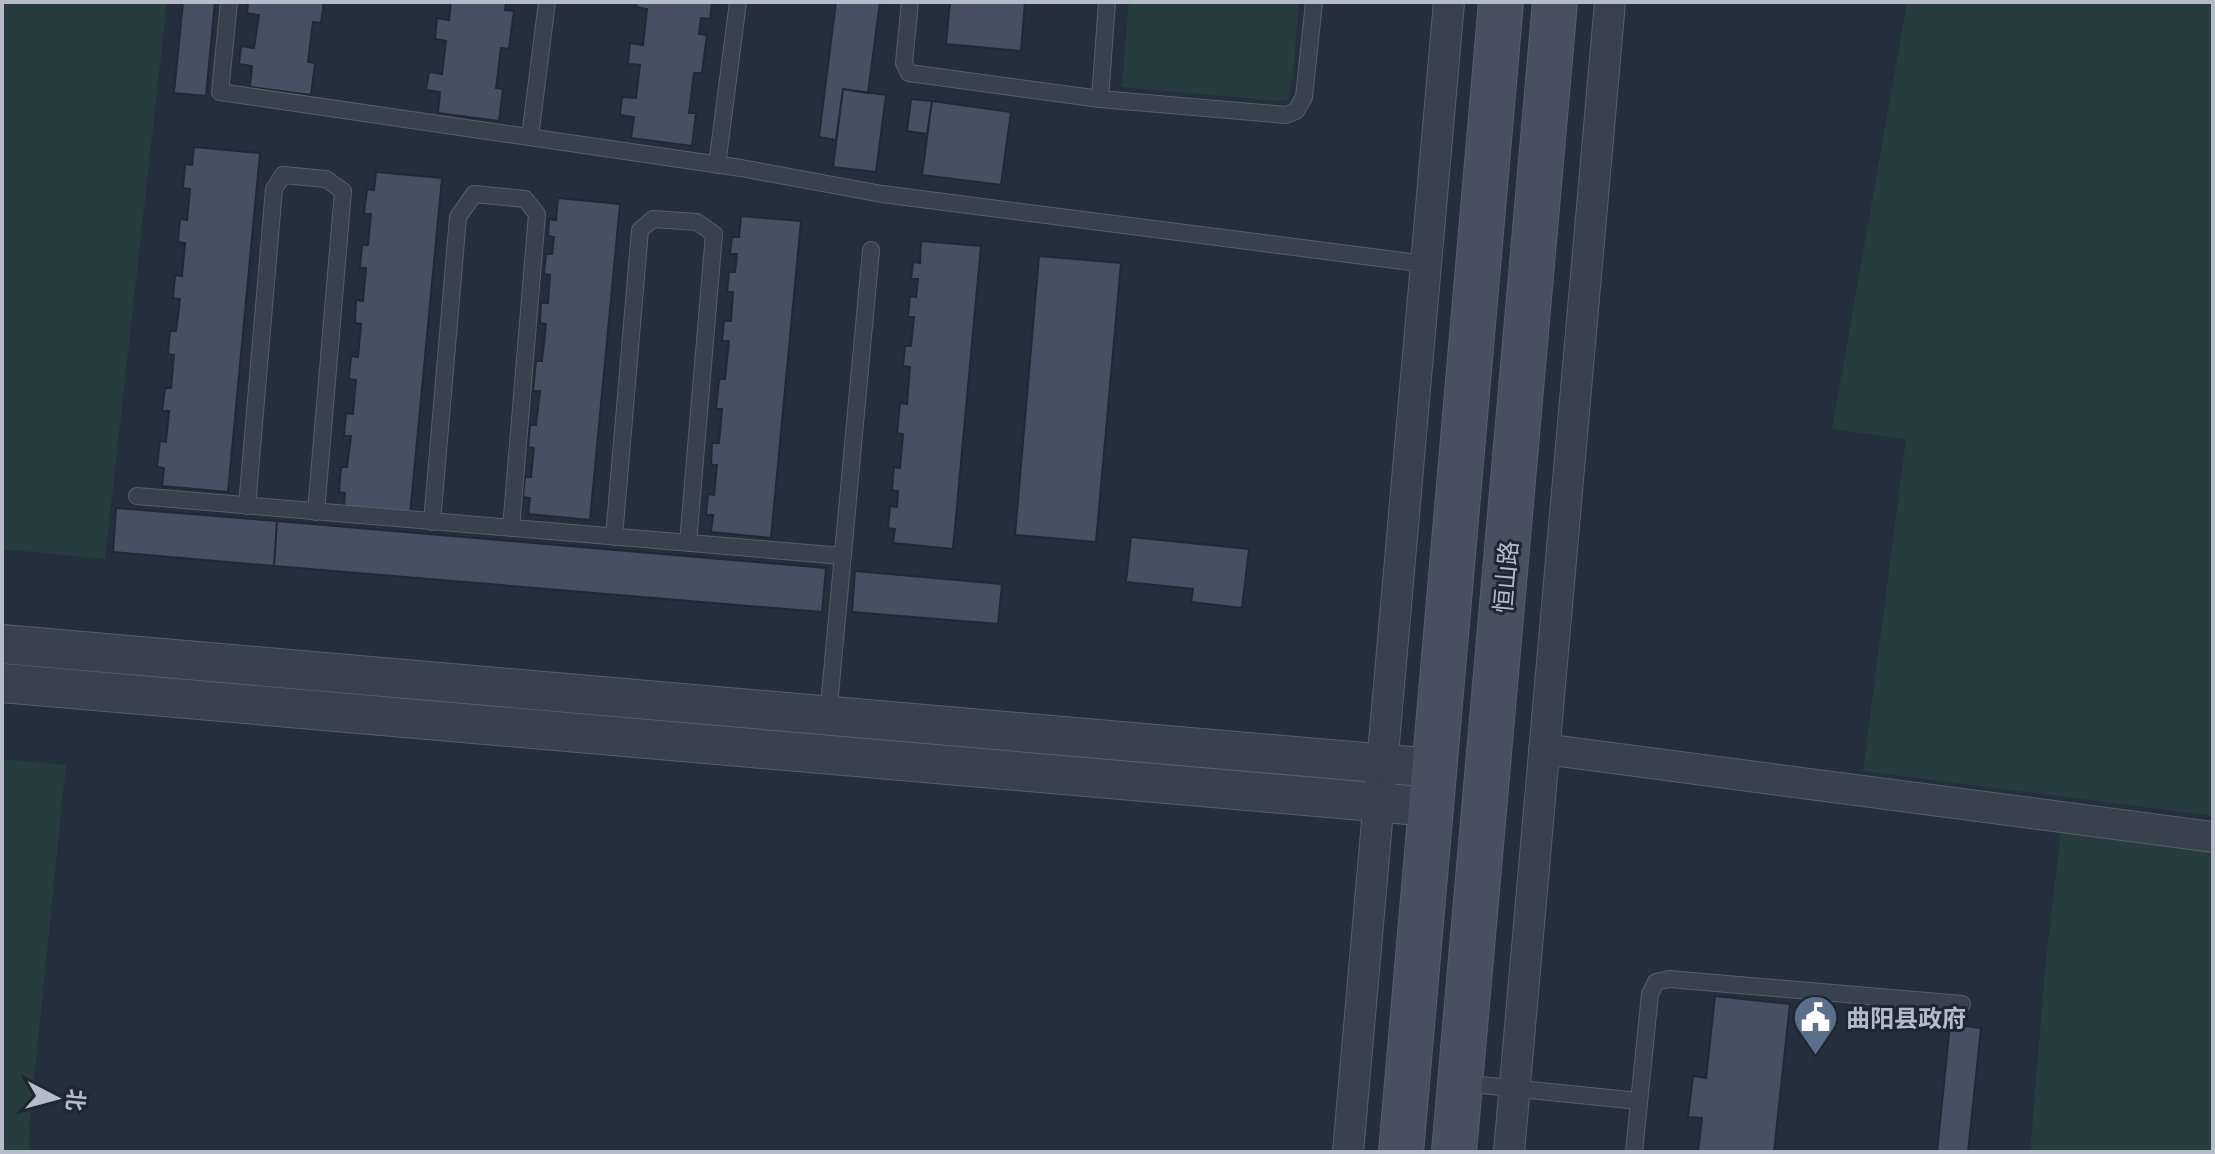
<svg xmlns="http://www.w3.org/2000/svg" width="2215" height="1154" font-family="Manrope,'Noto Sans SC',sans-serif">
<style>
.green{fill:#263c3f}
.building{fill:#455162;stroke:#1f2835;stroke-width:2}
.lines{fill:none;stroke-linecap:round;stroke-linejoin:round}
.service-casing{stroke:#565f6c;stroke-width:18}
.minor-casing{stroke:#565f6c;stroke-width:32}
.tertiary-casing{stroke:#565f6c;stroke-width:40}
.secondary-casing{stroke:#565f6c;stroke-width:46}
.service{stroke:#38414e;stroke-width:16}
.minor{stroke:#38414e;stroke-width:30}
.tertiary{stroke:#38414e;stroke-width:38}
.secondary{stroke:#465061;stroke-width:44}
.labels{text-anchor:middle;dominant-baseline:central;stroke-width:6;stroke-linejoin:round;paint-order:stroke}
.street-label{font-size:24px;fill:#b4bcc9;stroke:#1d2633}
.poi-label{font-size:24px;font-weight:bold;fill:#b4bcc9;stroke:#1d2633;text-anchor:start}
</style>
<rect width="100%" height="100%" fill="#242f3e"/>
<path class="green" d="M 2,2 L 167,2 L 105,559 L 2,549 Z
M 1129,2 L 1299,2 L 1293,77 L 1288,99 L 1277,101 L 1122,87 Z
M 1907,2 L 2213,2 L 2213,816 L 1863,771 L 1906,439 L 1832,429 Z
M 2,759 L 66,765 L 29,1129 L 30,1152 L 2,1152 Z
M 2061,831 L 2213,851 L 2213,1152 L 2030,1152 L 2046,959 Z"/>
<path class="building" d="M 183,2 L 215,2 L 206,96 L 174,93 Z
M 248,2 L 324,2 L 321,23 L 313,22 L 308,62 L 315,63 L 311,95 L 250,87 L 252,66 L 239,64 L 241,46 L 254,48 L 259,15 L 247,13 Z
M 451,2 L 506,2 L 505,10 L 514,11 L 509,49 L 501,48 L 496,88 L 503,89 L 499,121 L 438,113 L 440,92 L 426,90 L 429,72 L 442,74 L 446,41 L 435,39 L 437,18 L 449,20 Z
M 637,2 L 712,2 L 710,19 L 701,18 L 699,34 L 707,35 L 702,73 L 694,73 L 689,113 L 696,113 L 692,146 L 631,138 L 634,117 L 620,115 L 622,97 L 636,98 L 640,65 L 628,64 L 630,43 L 643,45 L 647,9 L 636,7 Z
M 836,2 L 880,2 L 868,93 L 843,89 L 836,140 L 819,137 Z
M 950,2 L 1025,2 L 1021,51 L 946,44 Z
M 843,89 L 886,95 L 876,172 L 833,167 Z
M 911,99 L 932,101 L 927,134 L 907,131 Z
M 932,101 L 1011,112 L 1001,185 L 922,175 Z
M 194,147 L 260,153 L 228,492 L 162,486 L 164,468 L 157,467 L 160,441 L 166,442 L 169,411 L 162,411 L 165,388 L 171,388 L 174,355 L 168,354 L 170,331 L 176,331 L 180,299 L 173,298 L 175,275 L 182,276 L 185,243 L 178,242 L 180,219 L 187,220 L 190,189 L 183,188 L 185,164 L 192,165 Z
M 376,172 L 442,178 L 410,515 L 344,509 L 345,493 L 339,492 L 341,467 L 347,467 L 351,436 L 344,436 L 346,413 L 353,414 L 356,380 L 349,379 L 351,356 L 358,357 L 361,324 L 355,323 L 356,300 L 363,301 L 366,268 L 360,268 L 362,245 L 368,245 L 371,214 L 364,214 L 367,189 L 374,190 Z
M 558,198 L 620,204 L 590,520 L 528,514 L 530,498 L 523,497 L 525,477 L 531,477 L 534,448 L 528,447 L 530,425 L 536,425 L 540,391 L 533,391 L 536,361 L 542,361 L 546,324 L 540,323 L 541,303 L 548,303 L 550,275 L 544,274 L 546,254 L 552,254 L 554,237 L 548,236 L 549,219 L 556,220 Z
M 741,216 L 801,221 L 771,538 L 711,532 L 713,515 L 706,515 L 708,494 L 714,495 L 717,465 L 711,465 L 712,443 L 719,443 L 722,409 L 716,409 L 719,379 L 725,379 L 729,341 L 722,341 L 724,321 L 731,321 L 733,292 L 727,292 L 729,272 L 735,272 L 737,254 L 730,254 L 732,237 L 739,237 Z
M 921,241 L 981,246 L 953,549 L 893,543 L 895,529 L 888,528 L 890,506 L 897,507 L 898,491 L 892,490 L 894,467 L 900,468 L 903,434 L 897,433 L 900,403 L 907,404 L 910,367 L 903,366 L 905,346 L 911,346 L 914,317 L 908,317 L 910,296 L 916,297 L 918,279 L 911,279 L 913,262 L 920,263 Z
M 1039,256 L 1121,263 L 1096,542 L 1015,535 Z
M 116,508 L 277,521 L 274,566 L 113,552 Z
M 277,521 L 826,568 L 822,612 L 274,566 Z
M 1131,537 L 1249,549 L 1242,608 L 1191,602 L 1193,589 L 1126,582 Z
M 855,571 L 1002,584 L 998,624 L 852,612 Z
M 1715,996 L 1790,1004 L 1774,1152 L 1698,1152 L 1702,1118 L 1688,1117 L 1693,1076 L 1706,1078 Z
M 1950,1024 L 1981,1028 L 1968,1152 L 1937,1152 Z"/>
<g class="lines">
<defs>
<path id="service" d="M 229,2 L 220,92 L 741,168 L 882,194 L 1426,264
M 910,2 L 904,63 L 909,73 L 1100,99 L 1286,115 L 1296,111 L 1304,97 L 1314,2
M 1100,99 L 1107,2
M 530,137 L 547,2
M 717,165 L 738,2
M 137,496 L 843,556
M 247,506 L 274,189 L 283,175 L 326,179 L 343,191 L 316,512
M 432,522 L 458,217 L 474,194 L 525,199 L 537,214 L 511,528
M 614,537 L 640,230 L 653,219 L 697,222 L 714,234 L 688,543
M 828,716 L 871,250
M 1461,1083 L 1639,1101
M 1634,1152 L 1650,994 L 1656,982 L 1669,979 L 1962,1004"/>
<path id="minor" d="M 1544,749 L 2213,837
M 1348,1152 L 1449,2
M 1509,1152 L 1610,2"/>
<path id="tertiary" d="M 2,644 L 1434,768
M 2,683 L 1431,807"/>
<path id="secondary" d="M 1401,1152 L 1501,2
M 1454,1152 L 1555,2"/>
</defs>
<use href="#service" class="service-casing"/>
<use href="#minor" class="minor-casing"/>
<use href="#tertiary" class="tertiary-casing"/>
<use href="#secondary" class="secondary-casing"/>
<use href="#service" class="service"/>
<use href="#minor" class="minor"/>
<use href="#tertiary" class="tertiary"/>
<use href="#secondary" class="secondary"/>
</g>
<defs>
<symbol id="civic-pin" viewBox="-11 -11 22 30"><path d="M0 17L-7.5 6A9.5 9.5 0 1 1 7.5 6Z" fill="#5c6f8a" stroke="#1d2633"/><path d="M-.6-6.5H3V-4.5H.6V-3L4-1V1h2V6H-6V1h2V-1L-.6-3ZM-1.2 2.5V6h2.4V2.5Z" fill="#fff"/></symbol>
</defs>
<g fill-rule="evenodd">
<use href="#civic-pin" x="1790" y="992" width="51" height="69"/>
</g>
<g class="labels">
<g class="street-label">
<text transform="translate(1505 577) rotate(-85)">恒山路</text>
</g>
<g class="poi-label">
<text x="1846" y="1017">曲阳县政府</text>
</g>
</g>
<rect width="2215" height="1154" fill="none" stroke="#b4bcc9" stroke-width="8"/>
<g transform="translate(56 1098) rotate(96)" stroke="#1d2633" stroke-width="6" paint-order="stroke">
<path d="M0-6L14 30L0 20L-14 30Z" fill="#b4bcc9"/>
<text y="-12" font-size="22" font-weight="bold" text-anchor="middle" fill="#b4bcc9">北</text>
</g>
</svg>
